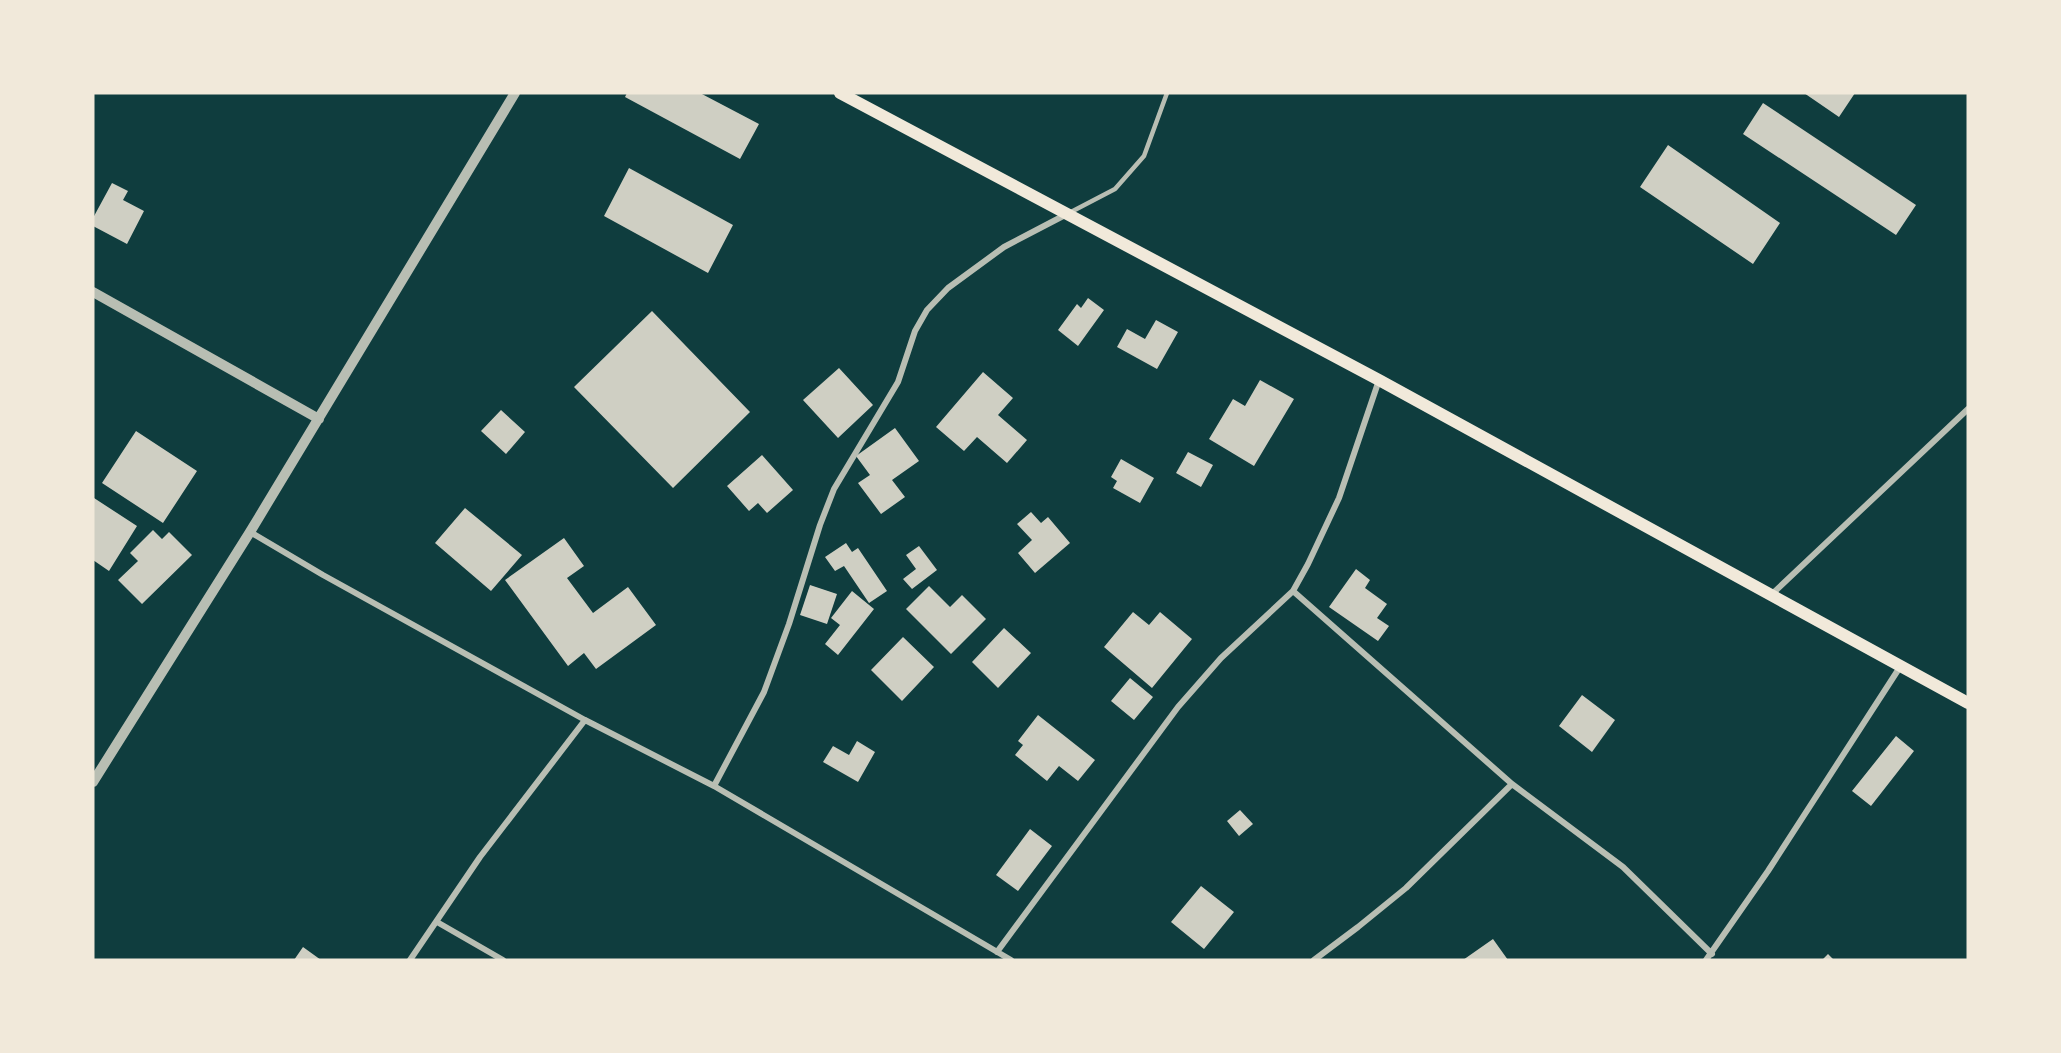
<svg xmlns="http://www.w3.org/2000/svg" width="2061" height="1053" font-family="Mulish,sans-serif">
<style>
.building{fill:#cfcfc3}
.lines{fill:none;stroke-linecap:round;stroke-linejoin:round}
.service{stroke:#b8beb3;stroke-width:4.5}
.minor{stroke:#b8beb3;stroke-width:6}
.tertiary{stroke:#b8beb3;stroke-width:10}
.secondary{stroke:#f1e9da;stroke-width:12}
</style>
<rect width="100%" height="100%" fill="#0f3d3e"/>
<path class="building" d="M 627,93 L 700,93 L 759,124 L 740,159 L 625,97 Z
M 1804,93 L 1855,93 L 1839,117 Z
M 1763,103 L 1916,205 L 1896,235 L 1743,134 Z
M 1668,145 L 1780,223 L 1753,264 L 1640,187 Z
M 629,168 L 733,225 L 708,273 L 604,216 Z
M 112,183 L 128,191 L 123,200 L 144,211 L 127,244 L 93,226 L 93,218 Z
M 1088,298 L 1104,310 L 1078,346 L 1058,330 L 1077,304 L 1081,308 Z
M 652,311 L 750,412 L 673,488 L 574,387 Z
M 1156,320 L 1178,332 L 1157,369 L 1117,347 L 1127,329 L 1145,339 Z
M 839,368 L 873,405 L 838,438 L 803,400 Z
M 983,372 L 1013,398 L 998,415 L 1027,440 L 1007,463 L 977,437 L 964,451 L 936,427 Z
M 1260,380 L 1294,399 L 1254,466 L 1209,439 L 1233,399 L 1245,406 Z
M 501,410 L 525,432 L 506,454 L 481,431 Z
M 895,428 L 919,461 L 892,480 L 905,497 L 881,514 L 858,483 L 870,475 L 856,456 Z
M 136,431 L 197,471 L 163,523 L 102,483 Z
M 1188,452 L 1213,465 L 1201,487 L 1176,473 Z
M 762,455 L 793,490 L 767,513 L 758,503 L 749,511 L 727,486 Z
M 1121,459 L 1154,478 L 1140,503 L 1113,488 L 1117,481 L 1111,477 Z
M 94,498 L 137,526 L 109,571 L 93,560 Z
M 465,508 L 522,555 L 491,591 L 435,543 Z
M 1031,512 L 1041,523 L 1048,517 L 1070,543 L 1035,573 L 1018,553 L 1032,540 L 1017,524 Z
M 153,530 L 162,539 L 169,532 L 192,555 L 142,604 L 118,580 L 138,561 L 130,553 Z
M 564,538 L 584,566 L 567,578 L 593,613 L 628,587 L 656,625 L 596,669 L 584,653 L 568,666 L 505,580 Z
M 846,543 L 852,552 L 858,548 L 887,591 L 869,603 L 844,566 L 835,571 L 825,557 Z
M 919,546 L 937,570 L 912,589 L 903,579 L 916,569 L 906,555 Z
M 1356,569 L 1370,580 L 1365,588 L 1387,604 L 1377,618 L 1389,626 L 1378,641 L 1329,607 Z
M 810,585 L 837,594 L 827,624 L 800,615 Z
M 929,586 L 950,607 L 962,595 L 986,619 L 951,654 L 906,609 Z
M 852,591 L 874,609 L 838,655 L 825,644 L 840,625 L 831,618 Z
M 1133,612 L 1149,625 L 1160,612 L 1192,639 L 1152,688 L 1104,647 Z
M 1004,628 L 1031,653 L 998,688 L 972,662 Z
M 903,637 L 934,667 L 902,701 L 871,670 Z
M 1130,678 L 1153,697 L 1134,720 L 1111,701 Z
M 1582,695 L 1615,720 L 1592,752 L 1559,726 Z
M 1038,715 L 1095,760 L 1078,781 L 1059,766 L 1047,781 L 1015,755 L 1023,745 L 1018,741 Z
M 1896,736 L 1914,751 L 1871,806 L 1852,791 Z
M 857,741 L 875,752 L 858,782 L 823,762 L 833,746 L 849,755 Z
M 1240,810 L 1253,824 L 1239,836 L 1227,821 Z
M 1030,829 L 1052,846 L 1018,891 L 996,875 Z
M 1201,886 L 1234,912 L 1204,949 L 1171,922 Z
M 1493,939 L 1508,960 L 1463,960 Z
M 303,947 L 321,960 L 294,960 Z
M 1828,954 L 1834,960 L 1822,960 Z"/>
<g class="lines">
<path class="service" d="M 1069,213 L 1115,189 L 1144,156 L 1167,93"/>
<path class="minor" d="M 250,532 L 323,575 L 585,720 L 714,786 L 1011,960
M 1293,591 L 1512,784 L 1623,867 L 1712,954
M 1770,596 L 1968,409
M 714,786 L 764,692 L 789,624 L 820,525 L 834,489 L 898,382 L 915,331 L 927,310 L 948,288 L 1004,247 L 1067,214
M 437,922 L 503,960
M 997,952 L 1178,707 L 1221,658 L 1293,591 L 1308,564 L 1339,498 L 1379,380
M 410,960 L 480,857 L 585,720
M 1314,960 L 1358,927 L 1406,888 L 1512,784
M 1706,960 L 1768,871 L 1900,667"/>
<path class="tertiary" d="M 93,292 L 319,419
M 93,782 L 250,532 L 515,93"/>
<path class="secondary" d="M 840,93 L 1379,380 L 1968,703"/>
</g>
<rect width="2061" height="1053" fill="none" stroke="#f1e9da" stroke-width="189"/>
</svg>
